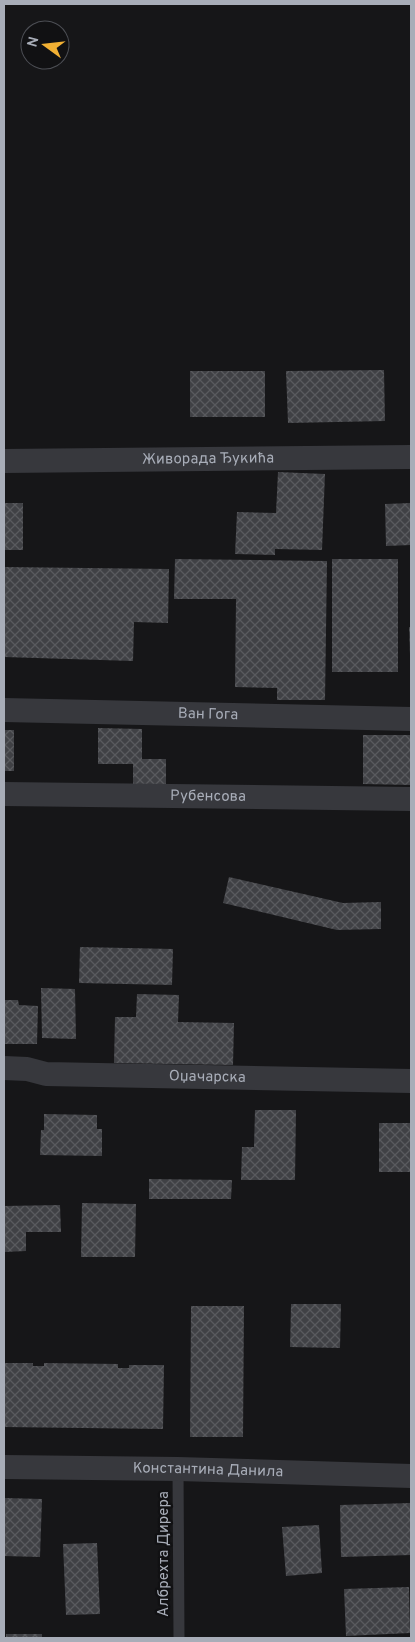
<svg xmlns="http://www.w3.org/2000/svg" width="415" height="1642" font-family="Overpass,sans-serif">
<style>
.building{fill:url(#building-cross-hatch)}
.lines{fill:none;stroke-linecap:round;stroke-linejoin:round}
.lane{stroke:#37383d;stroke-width:11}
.street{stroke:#37383d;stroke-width:24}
.labels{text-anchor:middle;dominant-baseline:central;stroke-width:4.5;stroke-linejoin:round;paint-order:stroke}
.street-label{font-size:15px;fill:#a8adb8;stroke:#111113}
</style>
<defs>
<pattern id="building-cross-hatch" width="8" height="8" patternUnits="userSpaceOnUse" patternTransform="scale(1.25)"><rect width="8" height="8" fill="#404145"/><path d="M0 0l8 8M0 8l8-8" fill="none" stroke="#595a5e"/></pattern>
</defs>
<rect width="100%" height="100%" fill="#161618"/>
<path class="building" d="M 384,370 L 385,421 L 288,423 L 286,371 Z
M 190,371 L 265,371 L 265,417 L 190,417 Z
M 278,472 L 325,474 L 322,550 L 275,549 L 275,555 L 235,554 L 237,512 L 276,513 Z
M 4,503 L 23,503 L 23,550 L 4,550 Z
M 411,503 L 411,545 L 386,546 L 385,504 Z
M 175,559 L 327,561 L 325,700 L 277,700 L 277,688 L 235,687 L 236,599 L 174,599 Z
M 332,559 L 398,559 L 398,672 L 332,672 Z
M 4,567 L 169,569 L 168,623 L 134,622 L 133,661 L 4,657 Z
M 409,627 L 411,627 L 411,655 L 410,655 Z
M 98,728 L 142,729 L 142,759 L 166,759 L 166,786 L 133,786 L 133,764 L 98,764 Z
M 4,730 L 14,730 L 14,771 L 4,771 Z
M 363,735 L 411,735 L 411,785 L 363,784 Z
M 229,877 L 343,903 L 381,902 L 381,929 L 337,930 L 223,903 Z
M 80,947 L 173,949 L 172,985 L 79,983 Z
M 41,988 L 75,989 L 76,1039 L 42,1038 Z
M 137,994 L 179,995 L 178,1022 L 234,1023 L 233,1065 L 114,1063 L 115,1017 L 136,1017 Z
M 4,1000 L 18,1000 L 19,1005 L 38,1006 L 37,1044 L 4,1044 Z
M 255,1110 L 296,1110 L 295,1180 L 241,1180 L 242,1147 L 254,1147 Z
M 44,1114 L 97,1115 L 97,1129 L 102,1129 L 102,1156 L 40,1155 L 41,1130 L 44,1130 Z
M 379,1123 L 411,1123 L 411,1172 L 379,1172 Z
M 149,1179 L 232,1180 L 231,1199 L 149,1199 Z
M 82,1203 L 136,1204 L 135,1257 L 81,1257 Z
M 60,1205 L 61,1232 L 26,1232 L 26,1251 L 4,1252 L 4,1206 Z
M 291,1304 L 341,1304 L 340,1348 L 290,1347 Z
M 191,1306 L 244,1306 L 243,1437 L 190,1437 Z
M 4,1363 L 33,1363 L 33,1366 L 44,1366 L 44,1363 L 118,1364 L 118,1368 L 129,1368 L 129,1365 L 164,1365 L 163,1429 L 4,1427 Z
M 4,1498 L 42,1499 L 40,1557 L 4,1556 Z
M 411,1503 L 411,1555 L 341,1557 L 340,1505 Z
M 319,1525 L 322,1573 L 286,1576 L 282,1527 Z
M 97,1543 L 100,1614 L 66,1615 L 63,1544 Z
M 409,1587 L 410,1633 L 346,1636 L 344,1589 Z
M 6,1634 L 42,1634 L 42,1638 L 6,1638 Z"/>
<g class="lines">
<path class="lane" d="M 178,1469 L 179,1638"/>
<g class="street">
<path id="s1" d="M 4,461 L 411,457"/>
<path id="s2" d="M 4,710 L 411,719"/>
<path id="s3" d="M 4,794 L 411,799"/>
<path id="s4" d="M 4,1068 L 27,1069 L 46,1074 L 411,1081"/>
<path id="s5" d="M 4,1467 L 178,1469 L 411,1476"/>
</g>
</g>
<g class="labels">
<g class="street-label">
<text stroke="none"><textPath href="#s1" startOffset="204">Живорада Ђукића</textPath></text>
<text stroke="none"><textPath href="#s2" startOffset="204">Ван Гога</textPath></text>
<text stroke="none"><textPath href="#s3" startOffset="204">Рубенсова</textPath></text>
<text stroke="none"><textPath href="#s4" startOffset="204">Оџачарска</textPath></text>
<text stroke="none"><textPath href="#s5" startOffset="204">Константина Данила</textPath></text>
<text transform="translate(164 1554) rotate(-90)">Албрехта Дирера</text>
</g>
</g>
<rect width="415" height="1642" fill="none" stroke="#a8adb8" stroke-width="10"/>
<g transform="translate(45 45) rotate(285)"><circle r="24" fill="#111113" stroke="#4d4f55"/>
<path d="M0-4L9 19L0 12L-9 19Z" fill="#f2b134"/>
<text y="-8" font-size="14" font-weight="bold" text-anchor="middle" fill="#a8adb8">N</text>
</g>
</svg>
